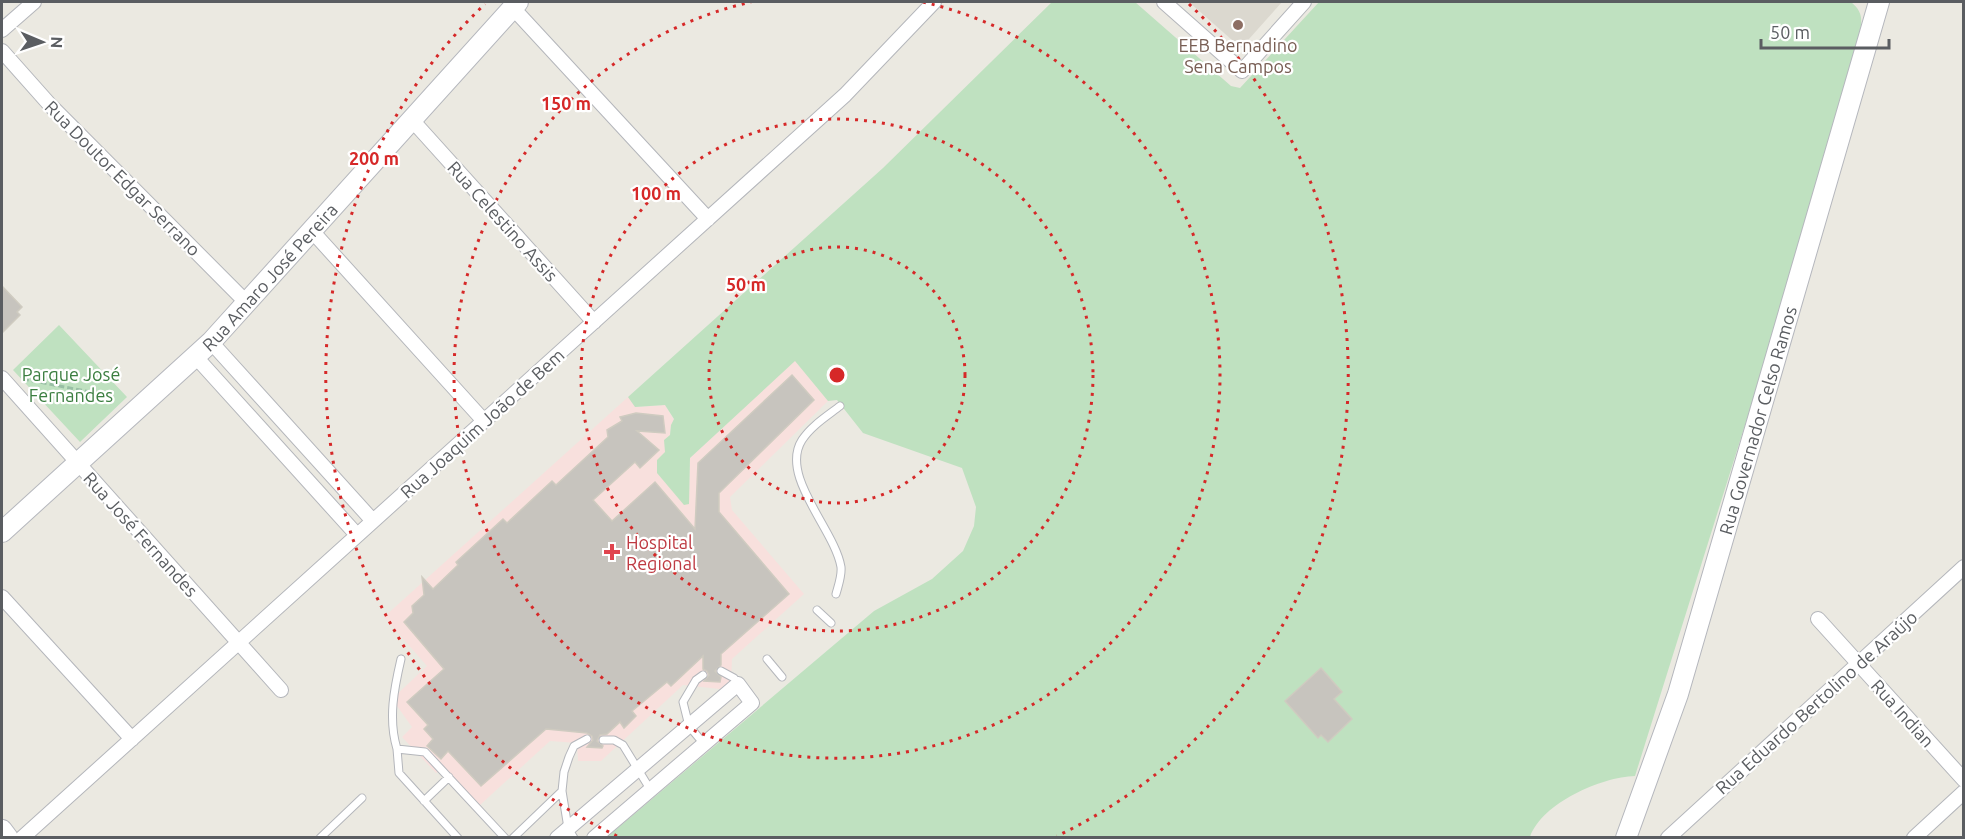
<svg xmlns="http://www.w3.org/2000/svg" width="1965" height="839" font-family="Ubuntu,sans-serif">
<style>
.education{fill:#dbd8cf}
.medical{fill:#f8e0dd}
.green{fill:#bfe1c0}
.building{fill:#c7c4be;stroke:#cfcbc0;stroke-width:1.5}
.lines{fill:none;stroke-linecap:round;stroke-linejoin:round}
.lane-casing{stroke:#b4b6bb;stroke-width:9}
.street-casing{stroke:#b4b6bb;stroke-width:16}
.secondary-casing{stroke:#b5b7bd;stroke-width:22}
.path{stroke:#98bfa4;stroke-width:3;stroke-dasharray:6 3;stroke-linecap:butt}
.lane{stroke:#fff;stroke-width:7}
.street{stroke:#fff;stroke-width:14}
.secondary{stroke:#fff;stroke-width:20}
.ring{fill:none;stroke:#d62828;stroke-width:3;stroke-dasharray:3 6}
.education-dot{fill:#8d6e63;stroke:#fff;stroke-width:2}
.health-dot{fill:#e0444e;stroke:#fff;stroke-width:2}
.labels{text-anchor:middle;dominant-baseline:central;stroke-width:4.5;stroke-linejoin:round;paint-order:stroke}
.education-label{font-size:18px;fill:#785e54;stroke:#fff}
.street-label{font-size:18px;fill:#5a5d61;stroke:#fff}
.park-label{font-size:18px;fill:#3b7e40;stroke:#fff}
.health-label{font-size:18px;fill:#be3a42;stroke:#fff;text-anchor:start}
.centre{fill:#d62828;stroke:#fff;stroke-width:3}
.ring-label{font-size:18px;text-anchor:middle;font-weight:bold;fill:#d62828;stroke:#fff;stroke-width:4.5;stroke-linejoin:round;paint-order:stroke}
</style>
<rect width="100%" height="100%" fill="#ebe9e1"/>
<path class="education" d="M 1189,2 L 1282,2 L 1241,48 Z"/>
<path class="medical" d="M 795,360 L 828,401 L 730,497 L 732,510 L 804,594 L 732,659 L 731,680 L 720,689 L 683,685 L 601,761 L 578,761 L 577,743 L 550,741 L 480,805 L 444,767 L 436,773 L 402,737 L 412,727 L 392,699 L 427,666 L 384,617 L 628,397 L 636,407 L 665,405 L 674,420 L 671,425 L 670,435 L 689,504 L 690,458 Z"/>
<path class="green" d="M 1052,2 L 1135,2 L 1231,86 L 1240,88 L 1319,2 L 1851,2 C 1863,12 1862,19 1860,34 L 1786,294 L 1635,776 C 1601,777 1542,803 1530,837 L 606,838 L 874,611 L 932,579 L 963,551 L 974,526 L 976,507 L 962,468 L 863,433 L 837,400 L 828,401 L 795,361 L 690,458 L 689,504 L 684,505 L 657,473 L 657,460 L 665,452 L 664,440 L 670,435 L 671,425 L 674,419 L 665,405 L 635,407 L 628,397 L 883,168 Z
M 59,325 L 127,397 L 80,442 L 13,370 Z"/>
<path class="building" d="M 2,286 L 22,307 L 17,312 L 20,315 L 2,333 Z
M 792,375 L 814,400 L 719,493 L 719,512 L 789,594 L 721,654 L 721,665 L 715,671 L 721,677 L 720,682 L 704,681 L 709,675 L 707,671 L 703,669 L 703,656 L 671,686 L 667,682 L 632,711 L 636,716 L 624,728 L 620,722 L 607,734 L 600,735 L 597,741 L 603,746 L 602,748 L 587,747 L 593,740 L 592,736 L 587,733 L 546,729 L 481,786 L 448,751 L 441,759 L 427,746 L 433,739 L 424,729 L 428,725 L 407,702 L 444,669 L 404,622 L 413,613 L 412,606 L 424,595 L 422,577 L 433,589 L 458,565 L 456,562 L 503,519 L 507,523 L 552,481 L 556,485 L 608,437 L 607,430 L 622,421 L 620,417 L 636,413 L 663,416 L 665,433 L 637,431 L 659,450 L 640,468 L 635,462 L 593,500 L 612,521 L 655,482 L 695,529 L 698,463 Z
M 1321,668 L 1342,692 L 1334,699 L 1352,719 L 1328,742 L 1321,735 L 1318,738 L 1285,701 Z"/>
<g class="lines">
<defs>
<path id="lane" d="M 836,594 C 838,586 842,576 841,567 C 835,530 779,476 802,440 C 811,426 827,416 840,406
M 817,610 L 831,623
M 767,659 L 782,677
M 721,671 L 734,678 L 738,684
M 703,675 L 696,680 L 683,702 L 689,726 L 704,744
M 603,740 L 614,740 L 623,745 L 650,789
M 397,749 C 388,719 394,689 401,659
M 562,791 L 568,828 L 574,838
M 424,801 L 449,777
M 320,838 L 362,798
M 458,838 L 399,773 L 397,749 L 425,752 L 505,838
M 513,838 L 562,791 L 564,772 L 569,757 L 574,746 L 587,739"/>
<path id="street" d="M 1164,2 L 1242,71 L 1304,2
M 512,7 L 708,219
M 2,30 L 34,2
M 2,51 L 50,105 L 247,303
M 412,120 L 594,322
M 312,231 L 484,421
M 211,342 L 373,521
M 195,356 L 357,535
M 2,378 L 281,690
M 2,597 L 132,739
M 1818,619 L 1964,780
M 22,838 L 845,95 L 934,2
M 557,838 L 738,684 L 752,703 L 594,838
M 1668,838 L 1964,567
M 1914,838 L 1964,792"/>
<g id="secondary">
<path id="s1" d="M 2,532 L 211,342 L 518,2"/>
<path d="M 2,830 L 8,838"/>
<path id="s2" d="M 1626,838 L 1678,694 L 1879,2"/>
</g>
</defs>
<use href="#lane" class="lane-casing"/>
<use href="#street" class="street-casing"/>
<use href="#secondary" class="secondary-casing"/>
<path class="path" d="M 23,379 L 101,394"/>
<use href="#lane" class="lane"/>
<use href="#street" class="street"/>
<use href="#secondary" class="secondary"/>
</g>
<g class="ring">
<circle cx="837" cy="375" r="128"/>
<circle cx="837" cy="375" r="256"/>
<path d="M923 2A383 383 0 1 1 751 2"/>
<path d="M617 836A511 511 0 0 1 485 4M1189 4A511 511 0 0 1 1057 836"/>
</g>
<circle class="education-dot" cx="1238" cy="25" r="6"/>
<path class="health-dot" d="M609 543h6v6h6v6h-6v6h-6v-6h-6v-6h6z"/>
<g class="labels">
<g class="education-label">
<text x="1238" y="45">EEB Bernadino<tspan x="1238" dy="21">Sena Campos</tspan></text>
</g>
<g class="street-label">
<text transform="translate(123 178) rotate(45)">Rua Doutor Edgar Serrano</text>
<text transform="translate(503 221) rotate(48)">Rua Celestino Assis</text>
<text stroke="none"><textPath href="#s1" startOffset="370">Rua Amaro José Pereira</textPath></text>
<text stroke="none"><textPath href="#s2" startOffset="438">Rua Governador Celso Ramos</textPath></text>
<text transform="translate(482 423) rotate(-42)">Rua Joaquim João de Bem</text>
<text transform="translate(141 534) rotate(48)">Rua José Fernandes</text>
<text transform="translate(1816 702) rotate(-42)">Rua Eduardo Bertolino de Araújo</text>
<text transform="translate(1903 713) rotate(48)">Rua Indian</text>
</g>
<g class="park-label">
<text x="71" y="374">Parque José<tspan x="71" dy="21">Fernandes</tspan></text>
</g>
<g class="health-label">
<text x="626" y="542">Hospital<tspan x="626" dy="21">Regional</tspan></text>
</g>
</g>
<circle cx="837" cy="375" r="9" class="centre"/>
<g class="ring-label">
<text x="566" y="110">150 m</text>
<text x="374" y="165">200 m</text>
<text x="656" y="200">100 m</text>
<text x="746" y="291">50 m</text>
</g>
<rect width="1965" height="839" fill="none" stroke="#5a5d61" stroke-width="6"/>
<g transform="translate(42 42) rotate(92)" stroke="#ffffff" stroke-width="4.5" paint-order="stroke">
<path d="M0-4.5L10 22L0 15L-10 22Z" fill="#5a5d61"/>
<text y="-9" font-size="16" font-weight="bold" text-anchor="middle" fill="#5a5d61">N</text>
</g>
<path d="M1761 39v9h128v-9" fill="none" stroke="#5a5d61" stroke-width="3"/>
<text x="1770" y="39" font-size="18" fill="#5a5d61" stroke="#ffffff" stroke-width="4.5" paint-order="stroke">50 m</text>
</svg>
